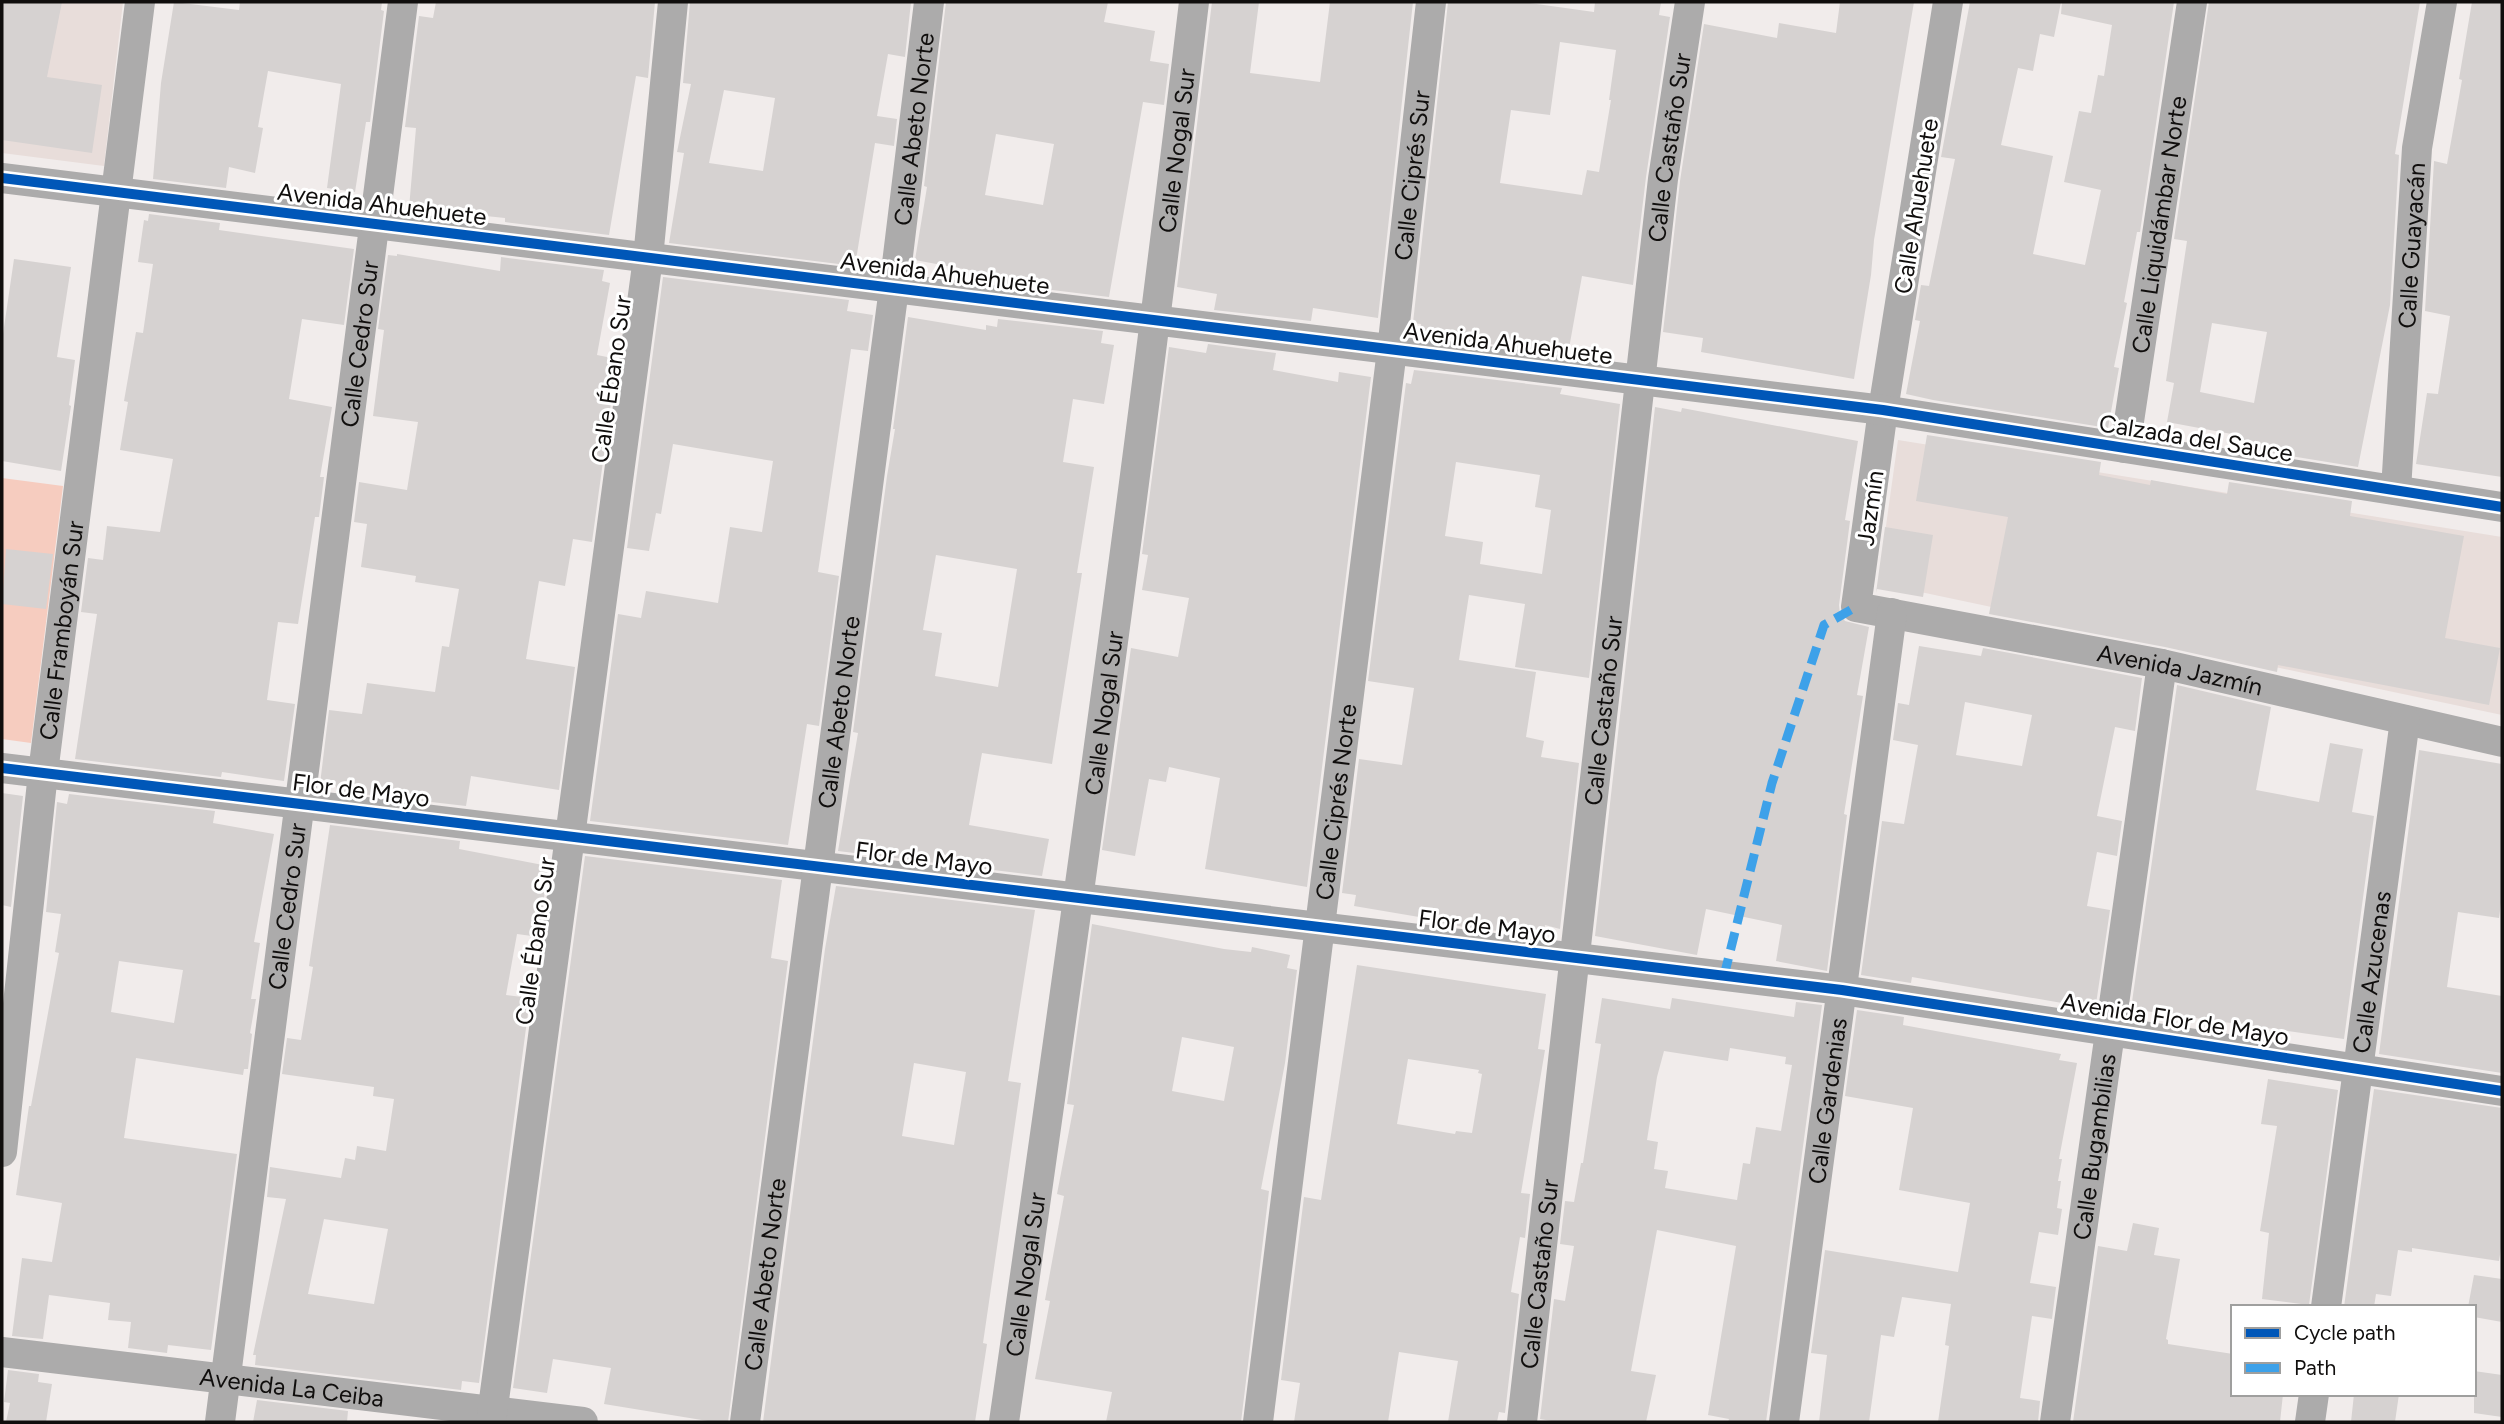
<svg xmlns="http://www.w3.org/2000/svg" width="2504" height="1424" font-family="Figtree,sans-serif">
<style>
.built{fill:#e8ddda}
.green{fill:#f6ccbf}
.building{fill:#d6d2d1;fill-rule:evenodd}
.lines{fill:none;stroke-linecap:round;stroke-linejoin:round}
.street{stroke:#acabab;stroke-width:30}
.quiet{stroke:#3da1e9;stroke-width:9;stroke-dasharray:18 9;stroke-linecap:butt}
.cycleway-casing{stroke:#fff;stroke-width:15}
.cycleway{stroke:#0057b8;stroke-width:10}
.labels{text-anchor:middle;dominant-baseline:central;stroke-width:6;stroke-linejoin:round;paint-order:stroke}
.street-label{font-size:24px;fill:#100e0d;stroke:#fff}
</style>
<rect width="100%" height="100%" fill="#f1eceb"/>
<path class="built" d="M 2,2 L 123,2 L 104,166 L 2,153 Z
M 1898,440 L 2502,537 L 2502,715 L 1878,583 Z"/>
<path class="green" d="M 2,478 L 63,486 L 31,743 L 2,739 Z"/>
<path class="building" d="M 2,2 L 62,2 L 47,77 L 102,85 L 92,153 L 2,140 Z
M 174,2 L 239,10 L 240,2 L 382,2 L 381,10 L 384,11 L 370,122 L 366,122 L 355,192 L 327,188 L 341,84 L 268,71 L 258,127 L 263,128 L 255,173 L 229,167 L 226,188 L 153,179 L 161,83 Z
M 436,2 L 655,2 L 648,78 L 636,76 L 609,235 L 505,222 L 505,218 L 409,208 L 416,128 L 405,127 L 419,16 L 433,18 Z
M 690,2 L 911,2 L 905,57 L 888,54 L 877,116 L 897,119 L 894,146 L 875,143 L 855,266 L 669,243 L 684,153 L 677,152 L 691,84 L 683,83 ZM 724,90 L 775,98 L 763,171 L 709,163 Z
M 946,2 L 1108,2 L 1104,22 L 1155,31 L 1150,61 L 1169,64 L 1164,105 L 1143,102 L 1109,297 L 1005,284 L 1006,277 L 915,260 L 927,187 L 924,186 ZM 996,134 L 1054,144 L 1043,205 L 985,195 Z
M 1212,2 L 1259,2 L 1250,73 L 1320,82 L 1330,2 L 1413,2 L 1378,318 L 1313,308 L 1311,321 L 1214,310 L 1217,294 L 1177,287 Z
M 1448,2 L 1522,2 L 1594,12 L 1595,2 L 1661,2 L 1659,15 L 1670,17 L 1646,177 L 1633,285 L 1582,276 L 1568,354 L 1419,335 L 1421,324 L 1413,323 ZM 1560,42 L 1616,50 L 1609,100 L 1611,100 L 1599,172 L 1587,170 L 1582,195 L 1500,183 L 1511,110 L 1550,115 Z
M 1840,2 L 1914,2 L 1874,240 L 1871,275 L 1854,379 L 1701,352 L 1703,338 L 1663,332 L 1680,181 L 1704,24 L 1777,38 L 1779,23 L 1836,33 Z
M 1970,2 L 2061,2 L 2054,37 L 2040,34 L 2033,71 L 2018,68 L 2001,145 L 2053,156 L 2033,254 L 2085,265 L 2101,190 L 2064,182 L 2079,111 L 2091,113 L 2098,75 L 2104,76 L 2112,25 L 2061,14 L 2062,2 L 2174,2 L 2140,232 L 2137,232 L 2124,302 L 2127,303 L 2114,367 L 2119,368 L 2108,428 L 1933,400 L 1906,394 L 1920,321 L 1915,320 L 1921,285 L 1929,286 L 1955,159 L 1941,157 Z
M 2209,2 L 2420,2 L 2395,154 L 2399,155 L 2390,305 L 2358,467 L 2235,447 L 2237,435 L 2167,422 L 2174,383 L 2166,381 L 2187,241 L 2174,239 ZM 2212,323 L 2267,332 L 2254,403 L 2200,392 Z
M 2472,2 L 2502,2 L 2502,477 L 2416,464 L 2427,393 L 2438,394 L 2450,316 L 2425,311 L 2434,161 L 2447,164 L 2462,80 L 2459,79 Z
M 149,214 L 220,223 L 219,230 L 354,249 L 344,325 L 302,319 L 289,399 L 332,407 L 320,477 L 324,477 L 319,517 L 315,517 L 298,624 L 278,622 L 267,700 L 295,704 L 284,781 L 222,772 L 221,777 L 75,759 L 97,614 L 81,612 L 88,558 L 103,560 L 107,526 L 160,532 L 173,459 L 120,450 L 128,402 L 124,401 L 136,332 L 143,333 L 153,264 L 138,262 L 144,220 L 148,221 Z
M 397,254 L 500,271 L 501,257 L 604,270 L 602,281 L 610,283 L 597,355 L 617,359 L 592,542 L 573,539 L 565,586 L 539,581 L 526,659 L 575,667 L 559,790 L 471,776 L 466,806 L 336,791 L 336,786 L 320,784 L 329,710 L 362,714 L 367,683 L 435,692 L 442,646 L 449,647 L 459,589 L 415,582 L 416,576 L 361,567 L 367,524 L 354,522 L 359,482 L 407,490 L 418,422 L 373,416 L 384,330 L 378,329 L 388,255 L 397,256 Z
M 14,259 L 71,267 L 57,357 L 75,360 L 69,405 L 71,406 L 61,471 L 2,461 L 2,341 Z
M 663,277 L 849,300 L 847,311 L 873,315 L 868,351 L 851,349 L 818,572 L 839,576 L 819,726 L 807,724 L 788,845 L 590,821 L 618,614 L 641,618 L 646,591 L 718,603 L 730,527 L 762,532 L 773,461 L 673,444 L 661,514 L 656,513 L 649,551 L 627,548 Z
M 908,317 L 986,330 L 986,325 L 997,327 L 998,319 L 1103,331 L 1101,343 L 1114,345 L 1104,404 L 1073,399 L 1063,462 L 1094,467 L 1077,573 L 1082,573 L 1052,764 L 982,753 L 969,825 L 1049,839 L 1042,876 L 838,851 L 858,733 L 853,732 L 887,476 L 895,429 L 893,429 ZM 936,555 L 1017,569 L 998,687 L 935,676 L 942,633 L 923,630 Z
M 1208,344 L 1276,353 L 1273,370 L 1338,382 L 1339,372 L 1371,377 L 1307,887 L 1205,869 L 1220,778 L 1169,767 L 1166,782 L 1149,779 L 1135,856 L 1102,850 L 1131,648 L 1178,657 L 1189,598 L 1142,590 L 1148,555 L 1142,554 L 1169,347 L 1206,353 Z
M 1414,370 L 1562,388 L 1560,394 L 1620,404 L 1589,678 L 1515,667 L 1525,604 L 1469,595 L 1459,660 L 1536,672 L 1526,737 L 1544,741 L 1541,757 L 1579,763 L 1560,929 L 1545,925 L 1543,936 L 1464,927 L 1425,920 L 1425,918 L 1354,906 L 1356,895 L 1342,893 L 1359,759 L 1402,765 L 1414,688 L 1368,681 L 1406,383 L 1411,384 ZM 1456,462 L 1540,475 L 1535,507 L 1551,510 L 1542,574 L 1480,564 L 1483,542 L 1445,536 Z
M 1655,407 L 1681,412 L 1682,408 L 1858,441 L 1845,520 L 1850,521 L 1839,605 L 1840,614 L 1845,621 L 1869,627 L 1857,695 L 1863,696 L 1844,814 L 1847,815 L 1827,971 L 1776,961 L 1782,925 L 1706,909 L 1697,955 L 1595,936 Z
M 1927,435 L 2101,462 L 2099,475 L 2150,485 L 2151,480 L 2227,494 L 2229,482 L 2352,501 L 2350,516 L 2464,536 L 2445,638 L 2500,648 L 2489,705 L 2278,665 L 2277,672 L 2165,647 L 1989,614 L 2008,517 L 1916,501 Z
M 1885,527 L 1933,535 L 1923,597 L 1877,589 L 1876,593 Z
M 6,549 L 53,554 L 46,609 L 2,604 Z
M 1919,646 L 1981,656 L 1983,648 L 2142,678 L 2135,731 L 2115,727 L 2097,816 L 2122,821 L 2117,856 L 2097,852 L 2087,906 L 2110,910 L 2096,1004 L 2086,1003 L 2085,1007 L 1912,977 L 1911,983 L 1861,975 L 1882,821 L 1904,824 L 1918,745 L 1893,740 L 1898,703 L 1909,705 ZM 1965,702 L 2032,715 L 2022,766 L 1956,755 Z
M 2177,685 L 2271,707 L 2256,790 L 2319,802 L 2330,743 L 2363,749 L 2352,812 L 2374,816 L 2344,1039 L 2131,1009 Z
M 2419,750 L 2502,764 L 2502,895 L 2499,918 L 2458,912 L 2447,987 L 2502,996 L 2502,1073 L 2379,1054 Z
M 2,793 L 23,796 L 11,907 L 2,905 Z
M 69,794 L 215,811 L 213,823 L 274,834 L 254,942 L 260,943 L 251,999 L 256,999 L 250,1033 L 252,1034 L 248,1069 L 244,1069 L 243,1075 L 136,1058 L 124,1138 L 237,1154 L 211,1350 L 168,1345 L 167,1353 L 128,1348 L 131,1322 L 108,1320 L 110,1303 L 49,1295 L 43,1339 L 12,1336 L 22,1258 L 52,1262 L 62,1203 L 16,1195 L 29,1106 L 31,1106 L 59,953 L 55,952 L 61,914 L 46,912 L 57,802 L 67,804 ZM 119,961 L 183,970 L 174,1023 L 111,1012 Z
M 330,825 L 460,841 L 459,849 L 548,866 L 539,937 L 517,934 L 506,995 L 530,998 L 479,1383 L 462,1381 L 461,1390 L 255,1365 L 256,1355 L 253,1355 L 286,1199 L 267,1197 L 270,1167 L 341,1178 L 345,1158 L 355,1160 L 357,1146 L 386,1151 L 394,1099 L 373,1096 L 374,1087 L 282,1074 L 287,1038 L 301,1040 L 313,967 L 309,966 ZM 324,1219 L 388,1229 L 374,1304 L 308,1294 Z
M 585,856 L 782,880 L 771,958 L 788,961 L 728,1422 L 714,1422 L 604,1404 L 611,1368 L 553,1359 L 547,1393 L 513,1388 Z
M 836,886 L 1035,910 L 1008,1081 L 1021,1083 L 983,1343 L 987,1344 L 975,1422 L 763,1422 L 825,949 ZM 914,1063 L 966,1072 L 954,1145 L 902,1136 Z
M 1092,924 L 1224,949 L 1251,952 L 1252,947 L 1290,955 L 1287,968 L 1297,970 L 1285,1063 L 1261,1189 L 1269,1191 L 1241,1422 L 1106,1422 L 1112,1392 L 1035,1379 L 1050,1301 L 1045,1300 L 1064,1196 L 1057,1194 L 1074,1105 L 1067,1104 ZM 1182,1037 L 1234,1047 L 1224,1101 L 1172,1091 Z
M 1357,965 L 1546,994 L 1538,1049 L 1545,1050 L 1521,1193 L 1530,1194 L 1525,1238 L 1520,1237 L 1511,1292 L 1519,1294 L 1505,1413 L 1499,1412 L 1497,1422 L 1448,1422 L 1458,1361 L 1399,1352 L 1388,1422 L 1294,1422 L 1300,1383 L 1281,1380 L 1304,1197 L 1321,1200 ZM 1408,1059 L 1479,1070 L 1478,1073 L 1482,1074 L 1472,1133 L 1456,1131 L 1455,1134 L 1397,1124 Z
M 1602,998 L 1670,1009 L 1672,998 L 1794,1017 L 1796,1002 L 1822,1005 L 1766,1422 L 1728,1422 L 1729,1419 L 1708,1415 L 1736,1246 L 1657,1230 L 1631,1371 L 1656,1375 L 1646,1422 L 1557,1422 L 1540,1419 L 1554,1299 L 1565,1301 L 1574,1246 L 1560,1244 L 1565,1201 L 1574,1202 L 1581,1163 L 1583,1163 L 1601,1044 L 1595,1043 ZM 1730,1048 L 1786,1057 L 1785,1064 L 1792,1065 L 1781,1131 L 1756,1127 L 1750,1164 L 1743,1163 L 1737,1200 L 1665,1188 L 1668,1171 L 1654,1169 L 1658,1142 L 1647,1140 L 1657,1077 L 1664,1051 L 1728,1061 Z
M 1857,1010 L 1904,1017 L 1903,1025 L 2061,1054 L 2059,1060 L 2077,1063 L 2059,1159 L 2062,1159 L 2058,1181 L 2061,1181 L 2057,1208 L 2062,1209 L 2058,1235 L 2039,1232 L 2030,1283 L 2056,1287 L 2052,1319 L 2032,1316 L 2020,1398 L 2040,1401 L 2038,1422 L 1938,1422 L 1949,1346 L 1945,1345 L 1951,1304 L 1902,1297 L 1894,1337 L 1881,1335 L 1869,1422 L 1819,1422 L 1827,1355 L 1811,1353 L 1825,1250 L 1958,1272 L 1970,1203 L 1899,1190 L 1913,1108 L 1845,1096 Z
M 2268,1079 L 2338,1090 L 2309,1305 L 2262,1299 L 2269,1233 L 2260,1231 L 2277,1126 L 2261,1124 Z
M 2374,1089 L 2502,1108 L 2502,1242 L 2499,1261 L 2412,1248 L 2412,1252 L 2398,1250 L 2391,1296 L 2376,1294 L 2374,1307 L 2344,1307 Z
M 2133,1223 L 2159,1228 L 2154,1255 L 2180,1259 L 2166,1339 L 2168,1340 L 2168,1344 L 2233,1354 L 2233,1394 L 2283,1394 L 2280,1422 L 2073,1422 L 2098,1246 L 2127,1251 Z
M 2474,1275 L 2502,1279 L 2502,1322 L 2474,1317 L 2474,1307 L 2468,1307 Z
M 8,1370 L 39,1374 L 38,1382 L 52,1384 L 46,1422 L 6,1422 L 10,1403 L 4,1402 Z
M 2474,1371 L 2502,1375 L 2502,1417 L 2474,1413 Z
M 2354,1394 L 2399,1394 L 2395,1422 L 2351,1422 Z
M 257,1400 L 348,1411 L 347,1422 L 253,1422 Z"/>
<g class="lines">
<g class="street">
<path id="s1" d="M 1948,2 L 1883,410 L 1856,607 L 2162,664 L 2502,742"/>
<path d="M 2,178 L 1883,410 L 2502,507"/>
<path id="s2" d="M 2125,448 L 2192,2"/>
<path id="s3" d="M 2396,490 L 2417,148 L 2442,2"/>
<path d="M 2,768 L 1842,990 L 2502,1091"/>
<path id="s4" d="M 2,1152 L 43,773 L 140,2"/>
<path id="s5" d="M 2326,1307 L 2405,720"/>
<path id="s6" d="M 2,1352 L 583,1422"/>
<path id="s7" d="M 220,1422 L 403,2"/>
<path d="M 491,1422 L 648,258 L 673,2"/>
<path id="s8" d="M 745,1422 L 894,288 L 929,2"/>
<path id="s9" d="M 1004,1422 C 1072,949 1138,476 1194,2"/>
<path id="s10" d="M 1258,1422 L 1392,350 L 1431,2"/>
<path id="s11" d="M 1522,1422 L 1663,179 L 1690,2"/>
<path id="s12" d="M 1784,1422 L 1892,613"/>
<path id="s13" d="M 2055,1422 L 2162,664"/>
<path d="M 2310,1422 L 2314,1394"/>
</g>
<path class="quiet" d="M 1724,976 L 1772,783 L 1824,625 L 1856,607"/>
<defs>
<path id="cycleway" d="M 2,178 L 1883,410 L 2502,507
M 2,768 L 1842,990 L 2502,1091"/>
</defs>
<use href="#cycleway" class="cycleway-casing"/>
<use href="#cycleway" class="cycleway"/>
</g>
<g class="labels">
<g class="street-label">
<text stroke="none"><textPath href="#s8" startOffset="1304">Calle Abeto Norte</textPath></text>
<text stroke="none"><textPath href="#s11" startOffset="1283">Calle Castaño Sur</textPath></text>
<text stroke="none"><textPath href="#s9" startOffset="1283">Calle Nogal Sur</textPath></text>
<text stroke="none"><textPath href="#s10" startOffset="1256">Calle Ciprés Sur</textPath></text>
<text transform="translate(382 204) rotate(7)">Avenida Ahuehuete</text>
<text transform="translate(1916 206) rotate(-81)">Calle Ahuehuete</text>
<text stroke="none"><textPath href="#s2" startOffset="226">Calle Liquidámbar Norte</textPath></text>
<text stroke="none"><textPath href="#s3" startOffset="245">Calle Guayacán</textPath></text>
<text transform="translate(945 273) rotate(7)">Avenida Ahuehuete</text>
<text transform="translate(1508 343) rotate(7)">Avenida Ahuehuete</text>
<text stroke="none"><textPath href="#s7" startOffset="1087">Calle Cedro Sur</textPath></text>
<text transform="translate(611 379) rotate(-82)">Calle Ébano Sur</text>
<text transform="translate(2196 438) rotate(9)">Calzada del Sauce</text>
<text transform="translate(1870 508) rotate(-82)">Jazmín</text>
<text stroke="none"><textPath href="#s4" startOffset="525">Calle Framboyán Sur</textPath></text>
<text stroke="none"><textPath href="#s1" startOffset="942">Avenida Jazmín</textPath></text>
<text stroke="none"><textPath href="#s8" startOffset="716">Calle Abeto Norte</textPath></text>
<text stroke="none"><textPath href="#s11" startOffset="716">Calle Castaño Sur</textPath></text>
<text stroke="none"><textPath href="#s9" startOffset="716">Calle Nogal Sur</textPath></text>
<text transform="translate(361 790) rotate(7)">Flor de Mayo</text>
<text stroke="none"><textPath href="#s10" startOffset="625">Calle Ciprés Norte</textPath></text>
<text transform="translate(924 858) rotate(7)">Flor de Mayo</text>
<text stroke="none"><textPath href="#s7" startOffset="520">Calle Cedro Sur</textPath></text>
<text transform="translate(1487 926) rotate(7)">Flor de Mayo</text>
<text transform="translate(535 941) rotate(-82)">Calle Ébano Sur</text>
<text stroke="none"><textPath href="#s5" startOffset="338">Calle Azucenas</textPath></text>
<text transform="translate(2175 1019) rotate(9)">Avenida Flor de Mayo</text>
<text stroke="none"><textPath href="#s12" startOffset="324">Calle Gardenias</textPath></text>
<text stroke="none"><textPath href="#s13" startOffset="278">Calle Bugambilias</textPath></text>
<text stroke="none"><textPath href="#s8" startOffset="149">Calle Abeto Norte</textPath></text>
<text stroke="none"><textPath href="#s9" startOffset="149">Calle Nogal Sur</textPath></text>
<text stroke="none"><textPath href="#s11" startOffset="149">Calle Castaño Sur</textPath></text>
<text stroke="none"><textPath href="#s6" startOffset="292">Avenida La Ceiba</textPath></text>
</g>
</g>
<rect width="2504" height="1424" fill="none" stroke="#100e0d" stroke-width="7"/>
<rect x="2231" y="1305" width="245" height="91" fill="#ffffff" stroke="#9f9f9e" stroke-width="2"/>
<rect x="2245" y="1328" width="35" height="10" fill="#0057b8" stroke="#9f9f9e" stroke-width="2"/>
<text x="2294" y="1340" font-size="21" fill="#100e0d">Cycle path</text>
<rect x="2245" y="1363" width="35" height="10" fill="#3da1e9" stroke="#9f9f9e" stroke-width="2"/>
<text x="2294" y="1375" font-size="21" fill="#100e0d">Path</text>
</svg>
